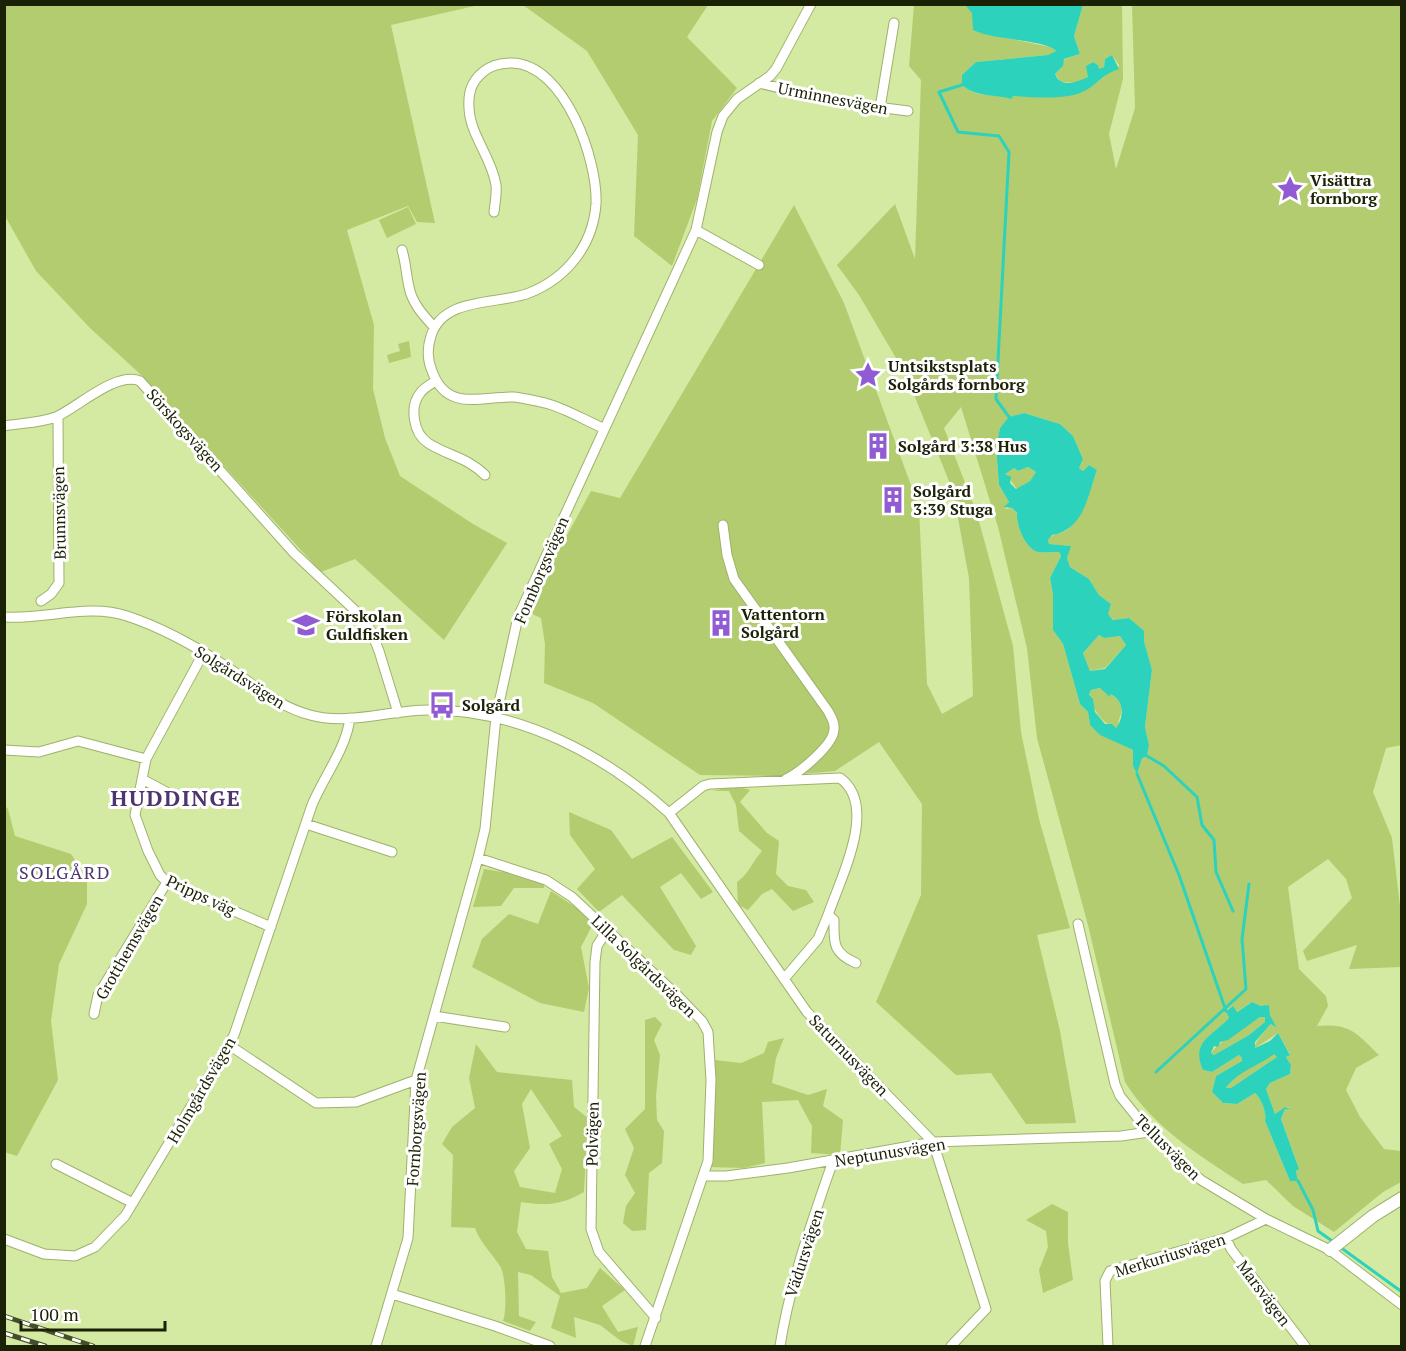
<svg xmlns="http://www.w3.org/2000/svg" width="1406" height="1351" font-family="'PT Serif',serif">
<style>
.green{fill:#b3cc6f;fill-rule:evenodd}
.water{fill:#2dd2bd;fill-rule:evenodd}
.lines{fill:none;stroke-linecap:round;stroke-linejoin:round}
.stream{stroke:#2dd2bd;stroke-width:3}
.minor-casing{stroke:#9fb26d;stroke-width:11}
.tertiary-casing{stroke:#9fb26d;stroke-width:14}
.minor{stroke:#fff;stroke-width:9}
.tertiary{stroke:#fff;stroke-width:12}
.rail-casing{stroke:#444e29;stroke-width:5}
.rail{stroke:#fff;stroke-width:3;stroke-dasharray:9;stroke-linecap:butt}
.labels{text-anchor:middle;dominant-baseline:central;stroke-width:6;stroke-linejoin:round;paint-order:stroke}
.street-label{font-size:16px;fill:#1a2105;stroke:#fff}
.poi-label{font-size:16px;font-weight:bold;fill:#1a2105;stroke:#fff;text-anchor:start}
.neighbourhood-label{font-size:18px;letter-spacing:1.5px;fill:#4e3570;stroke:#fff}
.district-label{font-size:22px;font-weight:bold;letter-spacing:1.5px;fill:#4e3570;stroke:#fff}
</style>
<rect width="100%" height="100%" fill="#d4e9a2"/>
<path class="green" d="M 4,5 L 479,5 L 391,25 L 435,223 L 417,222 L 408,206 L 347,230 L 374,325 L 373,389 L 385,438 L 400,476 L 473,524 L 507,543 L 444,640 L 355,559 L 321,572 L 138,372 L 90,328 L 36,271 L 5,216 Z
M 523,5 L 708,5 L 687,37 L 737,88 L 712,121 L 697,199 L 672,266 L 634,236 L 638,135 L 587,51 Z
M 914,5 L 965,5 L 973,13 L 973,30 L 978,32 L 1055,48 L 1055,54 L 1048,55 L 976,62 L 962,75 L 962,85 C 979,100 993,92 1012,99 L 1013,96 C 1050,97 1086,99 1112,69 L 1118,69 L 1119,65 L 1112,55 L 1105,59 L 1104,67 L 1098,70 L 1098,65 L 1093,62 L 1087,66 L 1088,77 L 1076,83 L 1061,82 L 1055,74 L 1063,66 L 1063,60 L 1080,54 L 1074,36 L 1083,5 L 1122,5 L 1123,79 L 1109,134 L 1116,169 L 1135,108 L 1132,5 L 1401,5 L 1402,745 L 1386,748 L 1373,792 L 1392,838 L 1401,915 L 1401,967 L 1349,969 L 1357,945 L 1307,961 L 1303,951 L 1352,898 L 1346,879 L 1328,859 L 1288,887 L 1299,969 L 1326,996 L 1328,1006 L 1317,1026 C 1351,1023 1356,1033 1379,1055 L 1356,1068 L 1346,1090 L 1360,1117 L 1384,1149 L 1401,1151 L 1401,1182 L 1383,1192 L 1334,1232 L 1293,1206 L 1266,1180 L 1243,1184 C 1200,1156 1153,1127 1125,1082 L 1088,925 L 1037,738 L 1027,648 L 998,527 L 961,407 L 944,428 L 977,514 L 1013,646 L 1021,732 L 1039,819 L 1070,928 L 1037,935 L 1060,1031 L 1076,1123 L 1026,1124 L 991,1073 L 956,1075 L 876,1002 L 921,895 L 922,804 L 879,742 L 835,771 L 779,776 L 700,775 L 593,703 L 544,683 L 545,644 L 541,618 L 526,611 L 591,491 L 620,498 L 794,205 L 844,303 L 919,507 L 927,684 L 942,714 L 973,696 L 969,578 L 953,491 L 906,375 L 859,295 L 837,265 L 895,204 L 915,259 L 921,80 L 909,66 ZM 1024,413 L 1060,424 L 1073,436 L 1083,459 L 1079,468 L 1083,471 L 1089,465 L 1097,470 C 1088,495 1088,509 1068,529 C 1061,535 1053,532 1048,540 L 1049,544 L 1070,546 L 1067,558 L 1070,567 L 1089,579 L 1099,595 L 1111,604 L 1107,614 L 1114,620 L 1129,618 L 1144,632 L 1144,641 L 1152,670 L 1145,727 L 1149,745 L 1147,756 L 1142,757 L 1137,773 L 1133,766 L 1133,750 L 1101,735 L 1090,725 L 1088,712 L 1080,704 L 1063,644 L 1053,630 L 1053,595 L 1050,578 L 1061,556 L 1059,552 C 1052,552 1044,553 1038,552 C 1025,548 1016,525 1017,514 L 1012,508 L 1005,509 L 1009,502 L 999,485 L 996,447 L 1000,428 L 1010,417 ZM 1252,1002 L 1261,1006 L 1269,1006 L 1270,1015 L 1277,1028 L 1271,1024 C 1267,1029 1254,1042 1255,1048 L 1278,1033 L 1290,1054 L 1286,1057 L 1291,1065 L 1290,1074 L 1270,1083 L 1266,1089 L 1275,1114 L 1285,1107 L 1291,1108 L 1285,1109 L 1281,1119 L 1299,1169 L 1296,1171 L 1298,1181 L 1290,1181 L 1265,1121 C 1267,1113 1261,1098 1255,1093 L 1237,1104 L 1223,1103 L 1212,1092 L 1216,1076 L 1242,1061 L 1242,1058 L 1239,1055 L 1212,1072 L 1203,1070 C 1190,1042 1213,1035 1229,1018 L 1226,1010 L 1233,1006 L 1236,1012 Z
M 408,207 L 416,224 L 387,238 L 379,220 Z
M 409,341 L 411,357 L 389,363 L 387,355 L 400,351 L 398,344 Z
M 1028,467 L 1036,472 L 1030,481 L 1017,489 L 1005,473 L 1014,468 L 1018,471 Z
M 1099,635 L 1104,638 L 1120,636 L 1126,645 L 1105,668 L 1090,671 L 1083,653 Z
M 1100,688 C 1117,698 1126,701 1119,720 C 1117,729 1122,722 1116,728 C 1100,722 1095,711 1089,696 L 1091,690 Z
M 736,786 L 750,790 L 740,802 L 767,833 L 779,841 L 776,874 L 788,886 L 806,890 L 814,902 L 793,911 L 772,889 L 762,894 L 748,910 L 738,905 L 737,882 C 749,874 752,862 762,851 L 739,831 L 736,805 L 729,791 L 712,791 Z
M 5,806 L 8,809 L 15,836 L 71,854 L 87,878 L 87,904 L 59,964 L 51,1021 L 58,1080 L 17,1156 L 4,1152 Z
M 569,812 L 611,830 L 632,859 L 672,837 L 713,892 L 701,899 L 681,873 L 660,887 L 696,946 L 691,955 L 674,950 L 622,895 L 599,912 L 577,889 L 595,869 L 570,835 Z
M 484,869 L 544,879 L 544,888 L 514,888 L 501,906 L 473,907 Z
M 551,891 L 595,920 L 581,947 L 589,988 L 584,1012 L 540,1003 L 472,967 L 482,939 L 509,914 L 538,924 Z
M 655,1017 L 662,1024 L 654,1040 L 660,1055 L 656,1096 L 657,1120 L 664,1131 L 662,1163 L 649,1173 L 646,1230 L 632,1231 L 623,1223 L 626,1206 L 635,1193 L 625,1175 L 634,1148 L 625,1129 L 645,1109 L 645,1020 Z
M 1260,1017 L 1265,1017 L 1265,1022 L 1249,1035 L 1214,1055 L 1211,1053 C 1223,1037 1244,1029 1260,1017 Z
M 784,1038 L 776,1058 L 772,1083 L 808,1095 L 827,1089 L 823,1106 L 843,1120 L 840,1155 L 811,1153 L 812,1126 L 798,1100 L 762,1102 L 765,1163 L 744,1168 L 709,1167 L 714,1137 L 715,1060 L 741,1063 L 764,1053 L 768,1042 Z
M 476,1044 L 497,1072 L 572,1080 L 574,1107 L 588,1118 L 584,1192 C 562,1205 546,1206 521,1202 L 517,1232 L 526,1249 L 548,1251 L 552,1277 L 561,1293 L 587,1288 L 600,1268 L 625,1290 L 602,1306 L 618,1332 L 638,1327 L 633,1346 L 621,1341 L 600,1325 L 574,1317 L 576,1338 L 551,1328 L 560,1296 L 531,1275 L 518,1272 L 519,1316 L 536,1322 L 530,1331 L 503,1321 C 507,1312 506,1275 500,1266 C 491,1252 481,1244 475,1228 L 451,1227 L 453,1155 L 442,1144 L 452,1127 L 475,1108 L 469,1078 ZM 531,1089 L 562,1136 L 549,1144 L 562,1169 L 555,1193 L 520,1187 L 514,1171 L 530,1148 L 522,1104 Z
M 1275,1053 L 1277,1057 L 1231,1088 L 1226,1088 L 1236,1075 Z
M 1052,1204 L 1068,1212 L 1068,1243 L 1073,1280 L 1043,1293 L 1039,1270 L 1048,1247 L 1046,1231 L 1026,1220 Z"/>
<path class="water" d="M 965,5 L 1083,5 L 1074,36 L 1080,54 L 1064,59 L 1063,66 L 1055,74 C 1061,89 1077,82 1088,77 L 1086,66 L 1093,62 L 1098,65 L 1099,69 L 1104,67 L 1105,59 L 1112,55 L 1119,69 C 1103,73 1096,87 1080,93 C 1060,100 1035,97 1013,96 L 1012,99 C 995,94 977,98 962,85 L 962,75 L 976,62 L 1048,55 L 1056,51 C 1048,40 992,40 973,30 L 972,13 Z
M 1024,413 L 1060,424 L 1073,436 L 1083,459 L 1079,468 L 1083,471 L 1089,465 L 1097,470 C 1088,495 1084,530 1052,535 L 1048,540 L 1049,544 L 1071,546 L 1067,558 L 1070,567 L 1089,579 L 1099,595 L 1111,604 L 1108,614 L 1113,620 L 1129,618 L 1144,631 L 1144,641 L 1152,670 L 1145,727 L 1149,745 L 1147,756 L 1142,758 L 1137,774 L 1133,766 L 1133,750 L 1100,735 L 1090,725 L 1088,712 L 1080,704 L 1063,644 L 1053,630 L 1053,595 L 1050,578 L 1061,556 L 1059,552 C 1052,552 1044,553 1038,552 C 1025,548 1016,525 1017,513 L 1012,508 L 1004,507 L 1009,502 L 999,485 L 996,447 L 1000,428 L 1009,417 ZM 1028,467 L 1036,472 L 1030,481 L 1016,489 L 1010,483 L 1011,477 L 1005,474 L 1014,468 L 1018,471 ZM 1099,635 L 1104,638 L 1120,636 L 1126,645 L 1105,669 L 1090,671 L 1083,653 ZM 1100,688 L 1110,697 L 1110,694 C 1125,700 1124,718 1116,728 L 1112,724 L 1105,724 L 1095,712 L 1093,699 L 1089,695 L 1091,690 Z
M 1252,1002 L 1261,1006 L 1269,1005 L 1270,1015 L 1277,1028 L 1271,1024 L 1269,1026 L 1255,1042 L 1255,1048 L 1270,1041 L 1278,1033 L 1290,1055 L 1286,1057 L 1291,1065 L 1290,1074 L 1270,1083 L 1266,1089 L 1275,1114 L 1285,1107 L 1291,1109 L 1285,1109 L 1281,1119 L 1299,1169 L 1296,1171 L 1298,1181 L 1290,1181 L 1265,1121 C 1267,1113 1261,1098 1255,1093 L 1237,1104 L 1223,1103 L 1212,1092 L 1216,1076 L 1242,1061 L 1242,1058 L 1239,1055 L 1212,1072 L 1203,1070 C 1190,1042 1212,1036 1229,1018 L 1226,1011 L 1233,1006 L 1237,1012 ZM 1260,1017 L 1265,1017 L 1265,1022 L 1249,1035 L 1214,1055 L 1211,1053 L 1214,1046 L 1218,1047 L 1220,1042 L 1228,1040 ZM 1274,1054 L 1277,1057 L 1231,1088 L 1226,1088 C 1238,1071 1257,1067 1274,1054 Z"/>
<g class="lines">
<path class="stream" d="M 962,85 L 939,92 L 958,132 L 999,136 L 1009,152 L 996,399 L 1009,417
M 1147,756 L 1164,766 L 1197,797 L 1202,825 L 1214,840 L 1216,872 L 1233,911
M 1137,774 L 1179,875 L 1226,1011
M 1156,1072 L 1246,989 L 1242,939 L 1249,884
M 1298,1181 L 1313,1210 L 1318,1231 L 1335,1243
M 1340,1247 L 1402,1292"/>
<defs>
<path id="minor" d="M 759,83 L 838,102 L 908,111
M 880,108 L 894,23
M 494,212 C 495,203 497,193 496,185 C 492,158 470,135 469,108 C 468,93 471,82 483,72 C 491,65 501,63 512,63 C 565,64 598,161 596,204 C 593,245 567,278 529,293 C 499,305 443,296 431,336 C 427,348 427,359 432,371 C 447,413 482,396 514,397 C 524,398 535,401 545,403 C 565,408 584,420 603,428
M 696,230 L 759,265
M 402,250 C 406,263 406,274 409,287 C 412,303 423,315 434,327
M 436,381 C 431,384 425,387 421,392 C 409,406 413,433 428,443 C 448,456 467,457 485,475
M 4,426 C 21,423 40,423 56,417 C 78,407 116,371 140,381 L 294,553 L 361,616 L 371,631 L 379,651 L 398,713
M 723,525 L 727,555 L 734,579 L 828,711 C 831,717 835,722 834,729 C 834,745 799,773 786,779
M 41,601 L 51,594 L 59,583 L 58,416
M 4,617 C 44,620 88,603 127,616 C 160,627 195,646 224,665 C 252,683 278,707 310,715 C 350,726 392,709 432,710 C 520,710 605,755 669,813 L 807,1012 L 933,1142 L 986,1309 L 951,1346
M 204,652 L 146,759 L 135,815 L 148,851 L 160,875 L 167,882 L 271,927
M 4,750 L 39,752 L 78,741 L 146,759
M 142,779 L 170,794
M 669,813 L 703,786 L 710,784 L 840,778 C 879,806 840,879 828,915
M 306,824 L 392,852
M 478,858 L 546,880 L 572,897 L 679,997 L 702,1021 L 708,1032 L 711,1080 L 708,1161 L 645,1346
M 1078,924 L 1115,1084 L 1120,1096 L 1149,1132 L 1201,1180 L 1266,1219 L 1330,1250 L 1402,1305
M 607,930 L 597,946 L 595,962 L 591,1229 L 599,1252 L 656,1318
M 784,979 L 818,939 L 828,915 L 834,920 C 834,942 832,953 856,963
M 94,1014 L 98,995 L 167,882
M 434,1016 L 505,1027
M 229,1045 L 316,1103 L 356,1102 L 416,1080
M 56,1164 L 133,1203
M 703,1176 L 726,1176 L 788,1168 L 933,1142 L 1121,1136 L 1149,1132
M 1226,1238 L 1231,1249 L 1305,1346
M 4,1239 L 44,1254 L 75,1256 L 95,1247 L 125,1216 L 234,1035 L 312,805 C 324,776 346,749 350,718
M 392,1294 L 495,1326 L 550,1346
M 376,1346 L 408,1238 L 416,1080 L 478,858 L 485,829 L 496,717 L 518,617 L 696,230 L 717,132 L 723,116 L 737,99 L 770,76 L 776,69 L 811,4
M 780,1346 C 790,1283 812,1221 833,1161
M 1108,1346 L 1105,1281 L 1110,1271 L 1226,1238 L 1266,1219"/>
<path id="tertiary" d="M 1330,1250 L 1373,1216 L 1402,1198"/>
</defs>
<use href="#minor" class="minor-casing"/>
<use href="#tertiary" class="tertiary-casing"/>
<use href="#minor" class="minor"/>
<use href="#tertiary" class="tertiary"/>
<defs>
<path id="rail" d="M 4,1316 L 93,1346
M 4,1333 L 45,1346"/>
</defs>
<use href="#rail" class="rail-casing"/>
<use href="#rail" class="rail"/>
</g>
<defs>
<symbol id="sight-bare" viewBox="-9 -9 18 18"><path d="M0-6L1.8-2.2L6-1.7L2.9 1.2L3.7 5.4L0 3.3L-3.7 5.4L-2.9 1.2L-6-1.7L-1.8-2.2Z" fill="#915bd4" stroke="#fff" stroke-width="2.5" paint-order="stroke"/></symbol>
<symbol id="building-bare" viewBox="-9 -9 18 18"><path d="M-4-6H4V6H1V3H-1V6H-4ZM-2.5-4.3h1.7v1.8h-1.7ZM.8-4.3h1.7v1.8H.8ZM-2.5-1h1.7V.8h-1.7ZM.8-1h1.7V.8H.8Z" fill="#915bd4" stroke="#fff" stroke-width="2.5" paint-order="stroke"/></symbol>
<symbol id="school-bare" viewBox="-9 -9 18 18"><path d="M0-5L7-2L0 1L-7-2ZM-4 1L0 2.5L4 1V4Q0 6-4 4Z" fill="#915bd4" stroke="#fff" stroke-width="2.5" paint-order="stroke"/></symbol>
<symbol id="bus-bare" viewBox="-9 -9 18 18"><path d="M-5-6H5V4H4V6H2V4H-2V6H-4V4H-5ZM-3.5-4V0h7V-4ZM-3.5 1.2v1.5H-2V1.2ZM2 1.2v1.5H3.5V1.2Z" fill="#915bd4" stroke="#fff" stroke-width="2.5" paint-order="stroke"/></symbol>
</defs>
<g fill-rule="evenodd">
<use href="#sight-bare" x="1271" y="170" width="38" height="38"/>
<use href="#sight-bare" x="849" y="356" width="38" height="38"/>
<use href="#building-bare" x="859" y="427" width="38" height="38"/>
<use href="#building-bare" x="874" y="481" width="38" height="38"/>
<use href="#building-bare" x="702" y="604" width="38" height="38"/>
<use href="#school-bare" x="287" y="606" width="38" height="38"/>
<use href="#bus-bare" x="423" y="686" width="38" height="38"/>
</g>
<g class="labels">
<g class="street-label">
<text transform="translate(833 98) rotate(11)">Urminnesvägen</text>
<text transform="translate(185 430) rotate(48)">Sörskogsvägen</text>
<text transform="translate(59 513) rotate(-91)">Brunnsvägen</text>
<text transform="translate(541 570) rotate(-67)">Fornborgsvägen</text>
<text transform="translate(240 677) rotate(32)">Solgårdsvägen</text>
<text transform="translate(201 895) rotate(25)">Pripps väg</text>
<text transform="translate(129 947) rotate(-60)">Grotthemsvägen</text>
<text transform="translate(644 966) rotate(44)">Lilla Solgårdsvägen</text>
<text transform="translate(849 1055) rotate(46)">Saturnusvägen</text>
<text transform="translate(201 1090) rotate(-60)">Holmgårdsvägen</text>
<text transform="translate(416 1129) rotate(-86)">Fornborgsvägen</text>
<text transform="translate(592 1134) rotate(-89)">Polvägen</text>
<text transform="translate(1168 1147) rotate(45)">Tellusvägen</text>
<text transform="translate(890 1152) rotate(-9)">Neptunusvägen</text>
<text transform="translate(804 1253) rotate(-72)">Vädursvägen</text>
<text transform="translate(1170 1255) rotate(-17)">Merkuriusvägen</text>
<text transform="translate(1264 1293) rotate(53)">Marsvägen</text>
</g>
<g class="poi-label">
<text x="1310" y="180">Visättra<tspan x="1310" dy="18">fornborg</tspan></text>
<text x="888" y="366">Untsikstsplats<tspan x="888" dy="18">Solgårds fornborg</tspan></text>
<text x="898" y="446">Solgård 3:38 Hus</text>
<text x="913" y="491">Solgård<tspan x="913" dy="18">3:39 Stuga</tspan></text>
<text x="741" y="614">Vattentorn<tspan x="741" dy="18">Solgård</tspan></text>
<text x="326" y="616">Förskolan<tspan x="326" dy="18">Guldfisken</tspan></text>
<text x="462" y="705">Solgård</text>
</g>
<g class="neighbourhood-label">
<text x="65" y="872">SOLGÅRD</text>
</g>
<g class="district-label">
<text x="176" y="797">HUDDINGE</text>
</g>
</g>
<rect width="1406" height="1351" fill="none" stroke="#1a2105" stroke-width="12"/>
<path d="M21 1321v9h144v-9" fill="none" stroke="#1a2105" stroke-width="3"/>
<text x="30" y="1321" font-size="18" fill="#1a2105" stroke="#ffffff" stroke-width="4.5" paint-order="stroke">100 m</text>
</svg>
